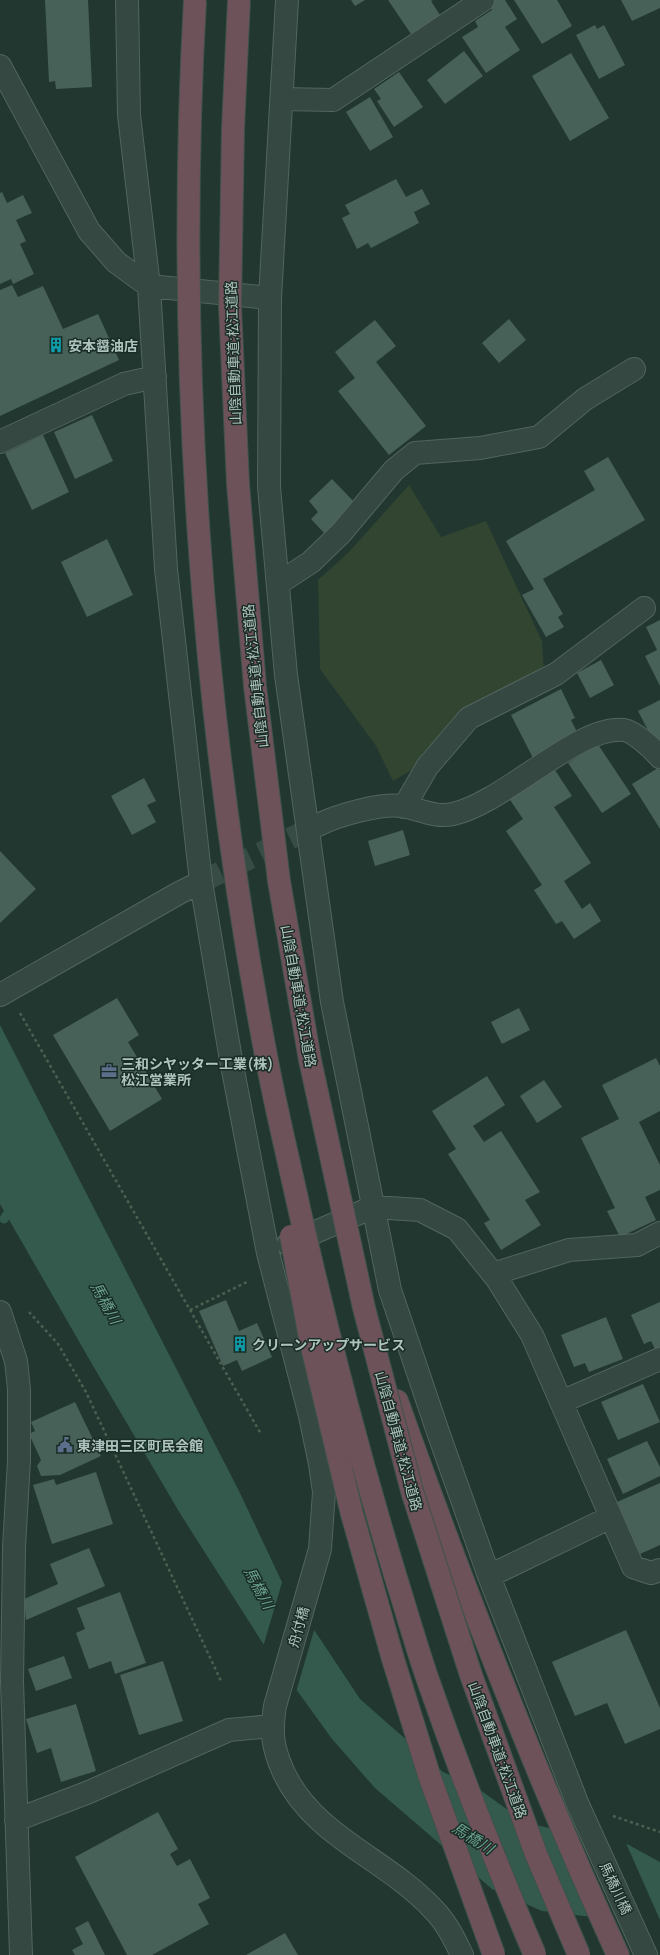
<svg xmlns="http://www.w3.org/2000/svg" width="660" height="1955" font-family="Manrope,'Noto Sans JP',sans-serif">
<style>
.green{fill:#314531}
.water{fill:#335a4d}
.pier{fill:#213730}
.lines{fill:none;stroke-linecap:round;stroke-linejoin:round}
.stream{stroke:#335a4d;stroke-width:9}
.building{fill:#486158}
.street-tunnel{stroke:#364c45;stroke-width:22;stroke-dasharray:22 11;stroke-linecap:butt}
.street-casing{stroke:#52655f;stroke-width:24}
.highway-casing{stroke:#3f524c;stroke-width:24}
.path{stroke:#4c6051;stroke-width:2.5;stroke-dasharray:3 3;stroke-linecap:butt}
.street{stroke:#354841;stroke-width:22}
.highway{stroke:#6d525a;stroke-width:22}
.highway-bridge-casing{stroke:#3f524c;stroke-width:24;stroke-linecap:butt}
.highway-bridge{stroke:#6d525a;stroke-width:22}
.labels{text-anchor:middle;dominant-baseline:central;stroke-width:3;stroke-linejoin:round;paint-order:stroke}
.poi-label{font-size:14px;font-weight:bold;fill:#afc4be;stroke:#1a2c26;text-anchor:start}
.street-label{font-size:14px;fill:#afc4be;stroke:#1a2c26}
.water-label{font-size:15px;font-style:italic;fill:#6aa28f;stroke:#1a2c26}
</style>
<rect width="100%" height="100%" fill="#213730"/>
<path class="green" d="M 409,485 L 441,537 L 486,521 L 542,641 L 544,672 L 455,719 L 423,753 L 410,771 L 393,781 L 376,746 L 320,669 L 318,580 L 348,553 Z"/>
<path class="water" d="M 0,1025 L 239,1491 L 281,1580 L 360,1699 L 443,1772 L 476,1787 L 526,1823 L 627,1844 L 660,1862 L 660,1925 L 542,1911 L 492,1889 L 375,1788 L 332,1739 L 262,1642 L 181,1515 L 92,1364 L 0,1204 Z"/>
<path class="pier" d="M 283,1579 L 315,1627 L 296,1692 L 263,1647 Z
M 574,1831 L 625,1841 L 660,1920 L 660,1927 L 614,1921 Z"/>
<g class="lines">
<path class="stream" d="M 4,1219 L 13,1205"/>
</g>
<path class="building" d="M 45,0 L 88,0 L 92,87 L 56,89 L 55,81 L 49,82 Z
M 351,0 L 365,0 L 355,6 Z
M 388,0 L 433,0 L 431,1 L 440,15 L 411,34 Z
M 494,0 L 505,0 L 517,19 L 505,27 L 520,50 L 486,73 L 462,37 L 478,27 L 475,21 L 492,10 L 488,4 Z
M 514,0 L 557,0 L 572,26 L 542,44 Z
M 621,0 L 660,0 L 660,8 L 632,21 Z
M 595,25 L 597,29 L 604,25 L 625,65 L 599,79 L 576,35 Z
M 464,51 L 483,76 L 445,104 L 427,80 Z
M 571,53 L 609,118 L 570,141 L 532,76 Z
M 399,72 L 423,107 L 394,127 L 377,101 L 381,99 L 374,89 Z
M 370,97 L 393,137 L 370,151 L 346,112 Z
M 396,179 L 406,197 L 422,189 L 430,204 L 414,212 L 419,223 L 371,248 L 368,243 L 357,249 L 342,218 L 350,214 L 345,205 Z
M 2,192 L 7,203 L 23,195 L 32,213 L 16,220 L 26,241 L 20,244 L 34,274 L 13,284 L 11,279 L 0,284 L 0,193 Z
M 12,285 L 18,297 L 43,286 L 63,329 L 98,314 L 119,360 L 0,416 L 0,290 Z
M 509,319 L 526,340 L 499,363 L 482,343 Z
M 375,320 L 396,346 L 376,362 L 426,426 L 389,455 L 338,391 L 355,378 L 335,352 Z
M 92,415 L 113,461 L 75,479 L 54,432 Z
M 43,435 L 69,492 L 32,510 L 5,453 Z
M 608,457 L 645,520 L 543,579 L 563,614 L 558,617 L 564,627 L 546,637 L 522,595 L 534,589 L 506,541 L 595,490 L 584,471 Z
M 332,479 L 356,504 L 325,534 L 311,519 L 318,512 L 309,501 Z
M 107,539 L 133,595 L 87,617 L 61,562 Z
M 660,620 L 660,686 L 645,656 L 657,650 L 646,627 Z
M 601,660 L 614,685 L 590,698 L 577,673 Z
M 561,689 L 575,718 L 571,720 L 579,736 L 534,760 L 511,715 Z
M 660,700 L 660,739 L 654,742 L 638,711 Z
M 597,743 L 631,794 L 602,813 L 568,763 Z
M 553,767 L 572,796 L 554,807 L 591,863 L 564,881 L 582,909 L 590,903 L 601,921 L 574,939 L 562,921 L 556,924 L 534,890 L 542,885 L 506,831 L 523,819 L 508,797 Z
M 658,768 L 660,770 L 660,829 L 632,784 Z
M 144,778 L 156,801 L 147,805 L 156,822 L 132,835 L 111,796 Z
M 403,830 L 410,855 L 375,866 L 368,841 Z
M 0,851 L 36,889 L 0,923 Z
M 117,998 L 139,1035 L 128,1042 L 162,1099 L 110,1131 L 53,1035 Z
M 519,1008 L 530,1030 L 502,1044 L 491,1022 Z
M 656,1058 L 660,1066 L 660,1111 L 639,1122 L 660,1165 L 660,1190 L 645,1197 L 656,1220 L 620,1237 L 607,1211 L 615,1208 L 581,1138 L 619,1119 L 602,1085 Z
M 487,1076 L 505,1105 L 473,1126 L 484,1142 L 501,1131 L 540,1192 L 525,1200 L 541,1225 L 501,1250 L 484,1223 L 490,1220 L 448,1154 L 456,1149 L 432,1111 Z
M 544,1080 L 562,1107 L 537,1123 L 520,1096 Z
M 226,1300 L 239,1331 L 257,1323 L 272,1357 L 242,1371 L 237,1360 L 223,1366 L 199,1311 Z
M 660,1302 L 660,1352 L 657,1353 L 651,1341 L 644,1344 L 631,1315 Z
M 606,1317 L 623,1359 L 589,1372 L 585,1363 L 574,1367 L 561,1335 Z
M 643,1384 L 660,1422 L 618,1440 L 601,1402 Z
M 75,1402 L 101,1456 L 60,1475 L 41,1476 L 37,1466 L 41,1460 L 29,1434 L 35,1431 L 31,1422 Z
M 647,1441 L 660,1467 L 660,1476 L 623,1494 L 607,1459 Z
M 96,1472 L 113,1524 L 52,1544 L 33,1485 L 54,1479 L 56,1485 Z
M 660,1483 L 660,1545 L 640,1554 L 617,1502 Z
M 89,1548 L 105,1586 L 26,1620 L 24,1599 L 58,1584 L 50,1564 Z
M 120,1592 L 146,1663 L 115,1674 L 111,1661 L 89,1669 L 76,1633 L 85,1629 L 77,1608 Z
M 626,1630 L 660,1708 L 660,1729 L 625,1744 L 607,1703 L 575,1716 L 552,1662 Z
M 64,1656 L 72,1678 L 36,1691 L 28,1669 Z
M 163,1661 L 183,1721 L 139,1735 L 120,1675 Z
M 76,1704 L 96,1771 L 61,1782 L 51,1748 L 37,1753 L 26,1719 Z
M 158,1812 L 178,1849 L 170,1854 L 177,1866 L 190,1859 L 210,1898 L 198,1904 L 209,1924 L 152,1955 L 127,1955 L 75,1857 Z
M 88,1921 L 105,1955 L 75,1955 L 72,1950 L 83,1944 L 75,1928 Z
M 285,1933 L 298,1955 L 246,1955 Z"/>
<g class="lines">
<path class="street-tunnel" d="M 201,882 L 318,825"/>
<defs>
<path id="street" d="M 127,0 L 129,115 L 149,286 L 166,569 L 201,882 L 231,1060 L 268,1253 L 310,1416 L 320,1464 L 324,1492 L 320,1549 L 275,1706 C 271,1732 272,1746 283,1771 C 313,1837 386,1858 433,1909 C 446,1922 454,1938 462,1955
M 287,0 L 270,298 L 269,487 L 286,675 L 332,1002 L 390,1290 L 438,1432 L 489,1576 L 578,1805 L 646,1955
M 0,66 L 89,231 L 116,262 L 149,286 L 270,298
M 282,99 L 333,100 L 483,0
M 0,442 L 124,384 L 155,377
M 279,583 L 311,562 L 341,533 L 394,470 L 415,453 L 480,448 L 539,437 L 585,399 L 634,369
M 404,807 L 427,767 L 469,718 L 556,674 L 644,608
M 318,825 C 338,815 381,803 402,806 C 419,809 435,818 453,814 C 504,803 579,724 624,730 C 635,732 653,749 660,757
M 0,995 L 179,893 L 201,882
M 288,1244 L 373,1207 L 420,1210 L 457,1229 L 497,1279 L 532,1335 L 611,1517 L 489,1576
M 493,1274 L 569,1250 L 637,1245 L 660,1233
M 0,1312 L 16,1361 L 19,1389 L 19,1460 L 14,1547 L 12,1681 L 21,1955
M 561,1402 L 660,1359
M 611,1517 L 633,1567 L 651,1573 L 660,1570
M 16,1820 L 89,1792 L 229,1730 L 272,1726"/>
<path id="highway" d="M 397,1401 C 464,1589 535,1774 618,1955"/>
</defs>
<use href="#street" class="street-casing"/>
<use href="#highway" class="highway-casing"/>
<path class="path" d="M 20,1013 L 261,1434
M 190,1310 L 249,1281
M 29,1312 L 58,1344 L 86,1392 L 221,1681
M 613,1816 L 660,1832"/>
<use href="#street" class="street"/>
<use href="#highway" class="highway"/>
<defs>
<path id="highway-bridge" d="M 195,0 C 175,355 201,722 269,1071 C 278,1117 289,1162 299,1208 C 327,1333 359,1456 396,1578 C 407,1613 417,1649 429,1683 C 461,1775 497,1866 535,1955
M 239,0 L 233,129 L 230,306 L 238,484 L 255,686 L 279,881 L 310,1060 L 364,1308 L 412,1491 L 471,1675 L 536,1854 L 579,1955
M 291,1236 L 311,1343 L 352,1514 L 393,1659 L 429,1775 L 494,1955"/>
</defs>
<use href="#highway-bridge" class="highway-bridge-casing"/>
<use href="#highway-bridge" class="highway-bridge"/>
</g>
<defs>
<symbol id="building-bare" viewBox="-9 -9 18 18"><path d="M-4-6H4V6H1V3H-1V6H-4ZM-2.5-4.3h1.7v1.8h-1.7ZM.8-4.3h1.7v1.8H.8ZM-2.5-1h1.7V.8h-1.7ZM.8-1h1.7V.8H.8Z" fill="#0f9aa8" stroke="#1a2c26" stroke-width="2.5" paint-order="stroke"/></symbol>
<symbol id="office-bare" viewBox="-9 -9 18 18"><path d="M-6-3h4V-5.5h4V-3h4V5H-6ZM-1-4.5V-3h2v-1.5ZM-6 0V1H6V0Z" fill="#5c6f8a" stroke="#1a2c26" stroke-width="2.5" paint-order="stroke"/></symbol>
<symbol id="civic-bare" viewBox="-9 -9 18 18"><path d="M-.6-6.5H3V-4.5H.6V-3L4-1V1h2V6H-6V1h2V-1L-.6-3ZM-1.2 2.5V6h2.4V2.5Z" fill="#5c6f8a" stroke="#1a2c26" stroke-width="2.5" paint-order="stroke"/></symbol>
</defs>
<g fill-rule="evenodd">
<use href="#building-bare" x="45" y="334" width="22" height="22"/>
<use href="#office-bare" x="98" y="1060" width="22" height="22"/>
<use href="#building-bare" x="229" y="1333" width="22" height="22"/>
<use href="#civic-bare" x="54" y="1434" width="22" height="22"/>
</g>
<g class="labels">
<g class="poi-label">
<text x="68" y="345">安本醤油店</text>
<text x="121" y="1063">三和シヤッター工業(株)<tspan x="121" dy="16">松江営業所</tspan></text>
<text x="252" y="1344">クリーンアップサービス</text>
<text x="77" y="1445">東津田三区町民会館</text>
</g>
<g class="street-label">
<text transform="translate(233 353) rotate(-92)">山陰自動車道;松江道路</text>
<text transform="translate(255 676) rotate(-96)">山陰自動車道;松江道路</text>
<text transform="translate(299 996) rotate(80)">山陰自動車道;松江道路</text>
<text transform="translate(399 1441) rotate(75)">山陰自動車道;松江道路</text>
<text transform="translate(298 1627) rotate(-74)">舟付橋</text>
<text transform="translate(498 1750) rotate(70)">山陰自動車道;松江道路</text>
<text transform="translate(616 1888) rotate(65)">馬橋川橋</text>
</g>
<g class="water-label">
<text transform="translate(106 1303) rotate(61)">馬橋川</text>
<text transform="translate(259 1588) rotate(62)">馬橋川</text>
<text transform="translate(473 1838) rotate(32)">馬橋川</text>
</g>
</g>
</svg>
